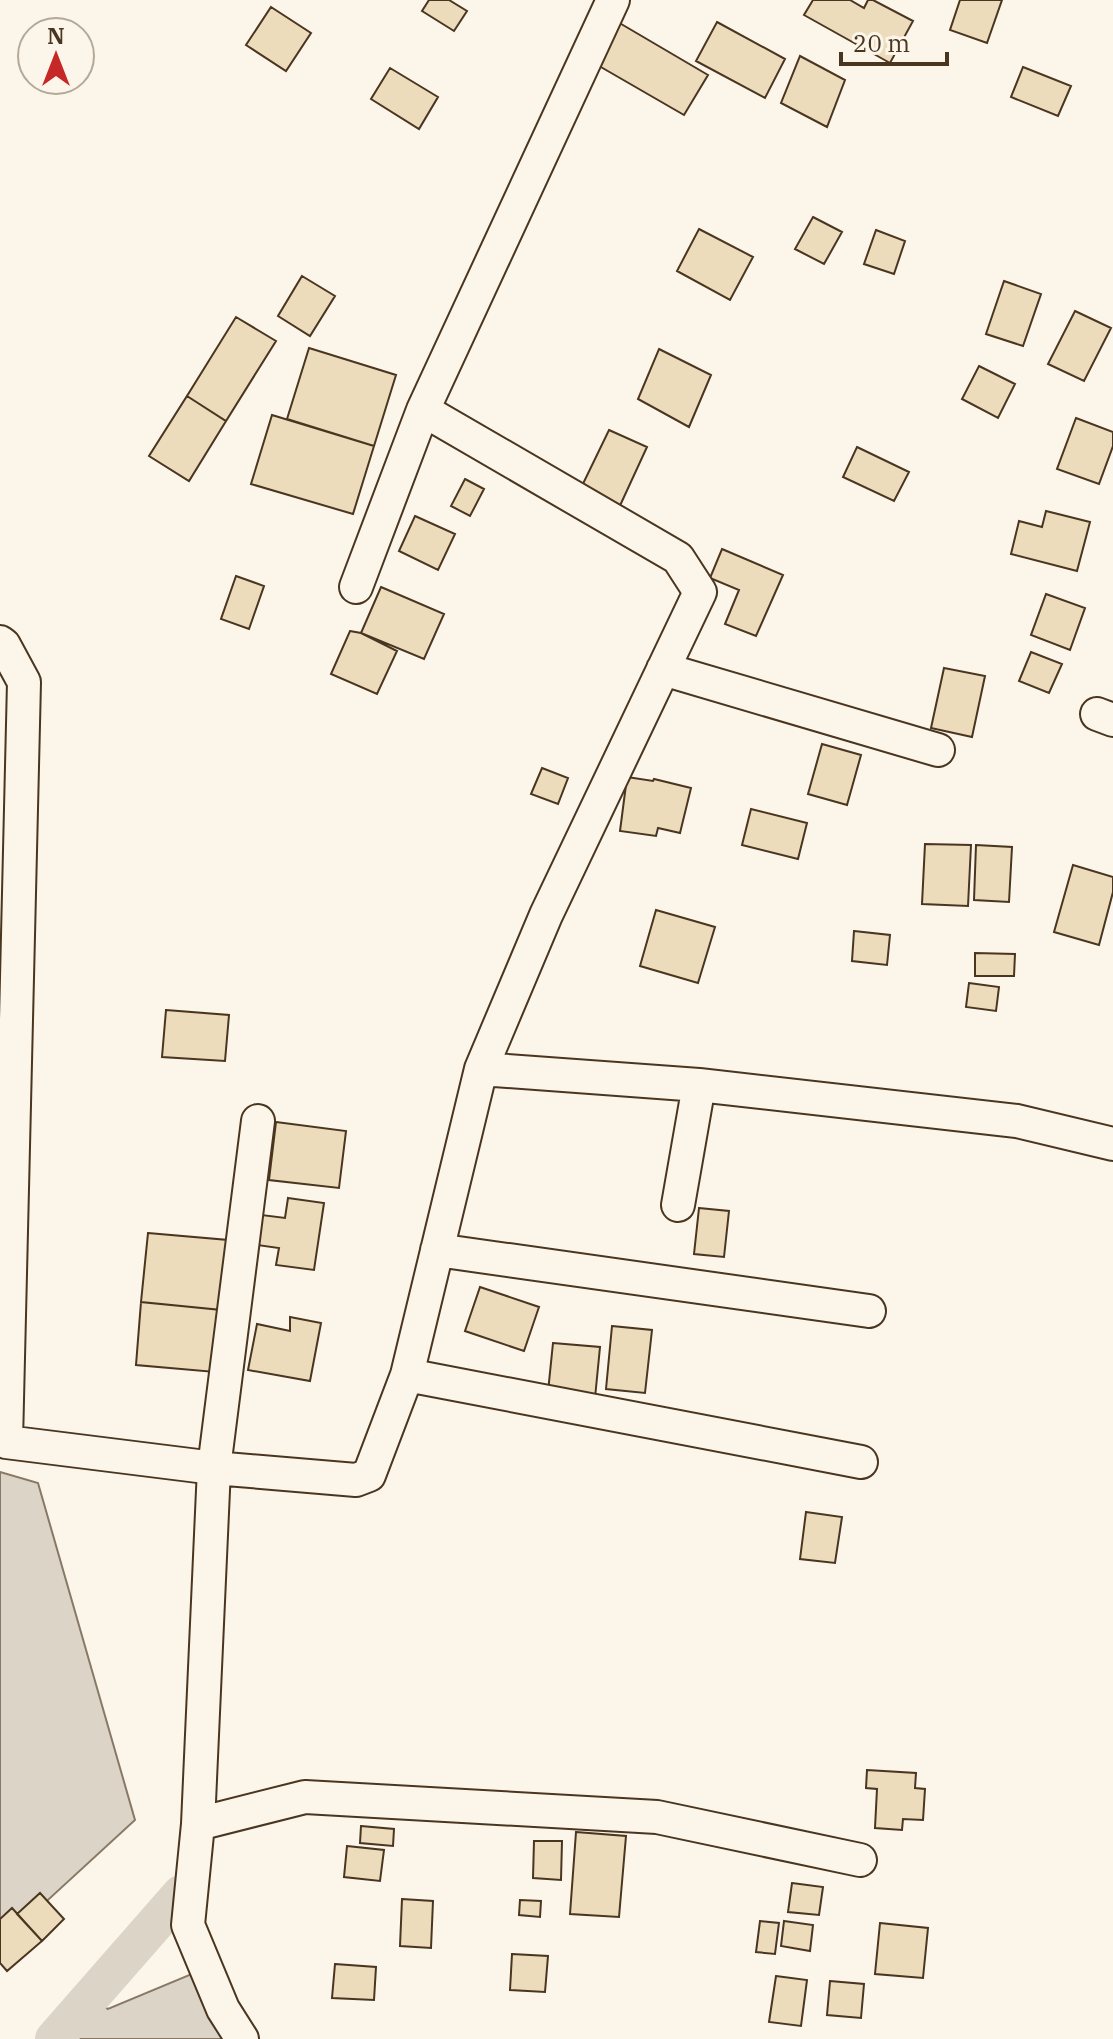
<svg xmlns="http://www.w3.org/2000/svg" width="1113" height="2039" font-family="'IBM Plex Serif',serif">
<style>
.water{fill:#dcd4c6;stroke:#887966;stroke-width:2}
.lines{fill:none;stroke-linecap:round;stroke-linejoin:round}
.canal{stroke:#dcd4c6;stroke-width:38}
.building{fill:#ecdcbc;stroke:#4a3520;stroke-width:2}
.minor-casing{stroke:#4a3520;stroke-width:36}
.minor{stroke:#fbf6e9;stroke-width:32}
</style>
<rect width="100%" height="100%" fill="#fbf6e9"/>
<path class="water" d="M 0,1472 L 38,1483 L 135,1820 L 0,1944 Z
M 206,1968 L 227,2039 L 44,2039 L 80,1996 L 108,2009 Z"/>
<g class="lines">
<path class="canal" d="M 54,2039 L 181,1894"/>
</g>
<path class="building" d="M 429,0 L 449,0 L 467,11 L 454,31 L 422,11 Z
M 813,0 L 850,0 L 864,8 L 868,0 L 873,0 L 913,21 L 890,63 L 804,15 Z
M 960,0 L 1002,0 L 987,43 L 950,30 Z
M 271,7 L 311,33 L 286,71 L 246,45 Z
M 611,18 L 708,75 L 684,115 L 587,59 Z
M 717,22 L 785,59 L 765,98 L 696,61 Z
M 800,56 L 845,80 L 827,127 L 781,103 Z
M 1023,67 L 1071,86 L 1058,116 L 1011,97 Z
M 390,68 L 438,97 L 419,129 L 371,99 Z
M 813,217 L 842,232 L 824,264 L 795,249 Z
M 699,229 L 753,257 L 730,300 L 677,271 Z
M 876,230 L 905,241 L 894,274 L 864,264 Z
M 302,276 L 335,296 L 310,336 L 278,316 Z
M 1004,281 L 1041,294 L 1023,346 L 986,334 Z
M 1075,311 L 1111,328 L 1084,381 L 1048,364 Z
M 236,317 L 276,341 L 226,421 L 187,396 Z
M 309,348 L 396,375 L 374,446 L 287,419 Z
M 659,349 L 711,375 L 689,427 L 638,399 Z
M 979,366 L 1015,384 L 998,418 L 962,399 Z
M 187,396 L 226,421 L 189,481 L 149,456 Z
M 272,415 L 374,446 L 353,514 L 251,484 Z
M 1076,418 L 1113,432 L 1113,446 L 1099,484 L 1057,469 Z
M 609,430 L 647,447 L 618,510 L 579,492 Z
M 857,447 L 909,472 L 894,501 L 843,477 Z
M 465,479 L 484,489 L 470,516 L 451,506 Z
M 1046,511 L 1090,522 L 1077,571 L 1011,554 L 1019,521 L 1042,527 Z
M 415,516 L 455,534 L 438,570 L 399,551 Z
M 722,549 L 783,575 L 756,636 L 725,624 L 739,590 L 710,578 Z
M 236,576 L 264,586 L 249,629 L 221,619 Z
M 381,587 L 444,614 L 424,659 L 361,633 Z
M 1046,594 L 1085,608 L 1070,650 L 1031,635 Z
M 350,631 L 361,633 L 397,651 L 377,694 L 331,674 Z
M 1031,652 L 1062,664 L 1049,693 L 1019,681 Z
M 944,668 L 985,676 L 972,737 L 931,728 Z
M 822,744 L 861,755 L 847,805 L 808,794 Z
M 542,768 L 568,778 L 558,804 L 531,794 Z
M 627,777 L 653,781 L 654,779 L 691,788 L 680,833 L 658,828 L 656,836 L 620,831 Z
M 751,809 L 807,823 L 798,859 L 742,845 Z
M 925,844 L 971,845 L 968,906 L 922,904 Z
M 976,845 L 1012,847 L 1009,902 L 974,900 Z
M 1073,865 L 1113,877 L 1113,892 L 1099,945 L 1054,932 Z
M 656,910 L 715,927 L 698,983 L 640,966 Z
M 854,931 L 890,935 L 887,965 L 852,961 Z
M 975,953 L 1015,954 L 1014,976 L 975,976 Z
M 969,983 L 999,987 L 996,1011 L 966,1007 Z
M 166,1010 L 229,1015 L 225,1061 L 162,1057 Z
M 276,1122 L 346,1131 L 339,1188 L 269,1180 Z
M 288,1198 L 324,1203 L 314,1270 L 276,1265 L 279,1248 L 257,1245 L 262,1215 L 285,1218 Z
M 699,1208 L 729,1211 L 724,1257 L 694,1254 Z
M 148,1233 L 228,1240 L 221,1310 L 141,1302 Z
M 480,1287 L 539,1307 L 524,1351 L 465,1331 Z
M 141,1302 L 221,1310 L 215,1372 L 136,1365 Z
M 290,1317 L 321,1323 L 310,1381 L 248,1370 L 257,1324 L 290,1331 Z
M 612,1326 L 652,1330 L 645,1393 L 606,1389 Z
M 553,1343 L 600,1347 L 595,1398 L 548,1392 Z
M 806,1512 L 842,1517 L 835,1563 L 800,1559 Z
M 867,1770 L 916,1773 L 915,1788 L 925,1789 L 923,1820 L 903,1819 L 902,1830 L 875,1828 L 877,1789 L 866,1788 Z
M 361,1826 L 394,1829 L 393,1846 L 360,1843 Z
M 576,1832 L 626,1836 L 619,1917 L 570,1914 Z
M 534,1841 L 562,1841 L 561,1880 L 533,1878 Z
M 347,1846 L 384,1850 L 380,1881 L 344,1877 Z
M 792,1883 L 823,1887 L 819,1915 L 788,1912 Z
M 40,1893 L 64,1919 L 42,1941 L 17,1914 Z
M 402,1899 L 433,1901 L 431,1948 L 400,1946 Z
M 520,1900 L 541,1901 L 540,1917 L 519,1915 Z
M 12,1908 L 42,1941 L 7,1971 L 0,1963 L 0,1919 Z
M 760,1921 L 779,1923 L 775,1954 L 756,1952 Z
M 784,1921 L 813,1925 L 810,1951 L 781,1946 Z
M 880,1923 L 928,1928 L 923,1978 L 875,1974 Z
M 512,1954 L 548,1956 L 545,1992 L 510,1990 Z
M 335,1964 L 376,1967 L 374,2000 L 332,1998 Z
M 776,1976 L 807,1980 L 801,2026 L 769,2022 Z
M 830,1981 L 864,1984 L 861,2018 L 827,2015 Z"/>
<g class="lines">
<defs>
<path id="minor" d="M 356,587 L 423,410 L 613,0
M 0,642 L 4,645 L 24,682 L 6,1442 L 214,1468 L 356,1480 L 369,1475 L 407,1375 L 481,1069 L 546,915 L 700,592 L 678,558 L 423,410
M 663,669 L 938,750
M 1097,714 L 1113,720
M 481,1069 L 699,1085 L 1017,1121 L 1113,1144
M 678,1205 L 699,1085
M 437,1250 L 869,1311
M 407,1375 L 861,1462
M 198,1824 L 305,1797 L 657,1817 L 860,1860
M 242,2039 L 223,2009 L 188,1925 L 198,1824 L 214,1468 L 258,1121"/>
</defs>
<use href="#minor" class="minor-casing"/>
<use href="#minor" class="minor"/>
</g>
<g transform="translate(56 56)"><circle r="38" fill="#fbf6e9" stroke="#b4a999" stroke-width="2"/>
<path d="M0-6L14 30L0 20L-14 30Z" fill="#c62828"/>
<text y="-12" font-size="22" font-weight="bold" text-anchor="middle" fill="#4a3520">N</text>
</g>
<path d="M841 52v12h106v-12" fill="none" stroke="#4a3520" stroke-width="4"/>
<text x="853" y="52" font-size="24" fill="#4a3520" stroke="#fbf6e9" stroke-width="6" paint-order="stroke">20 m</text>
</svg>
